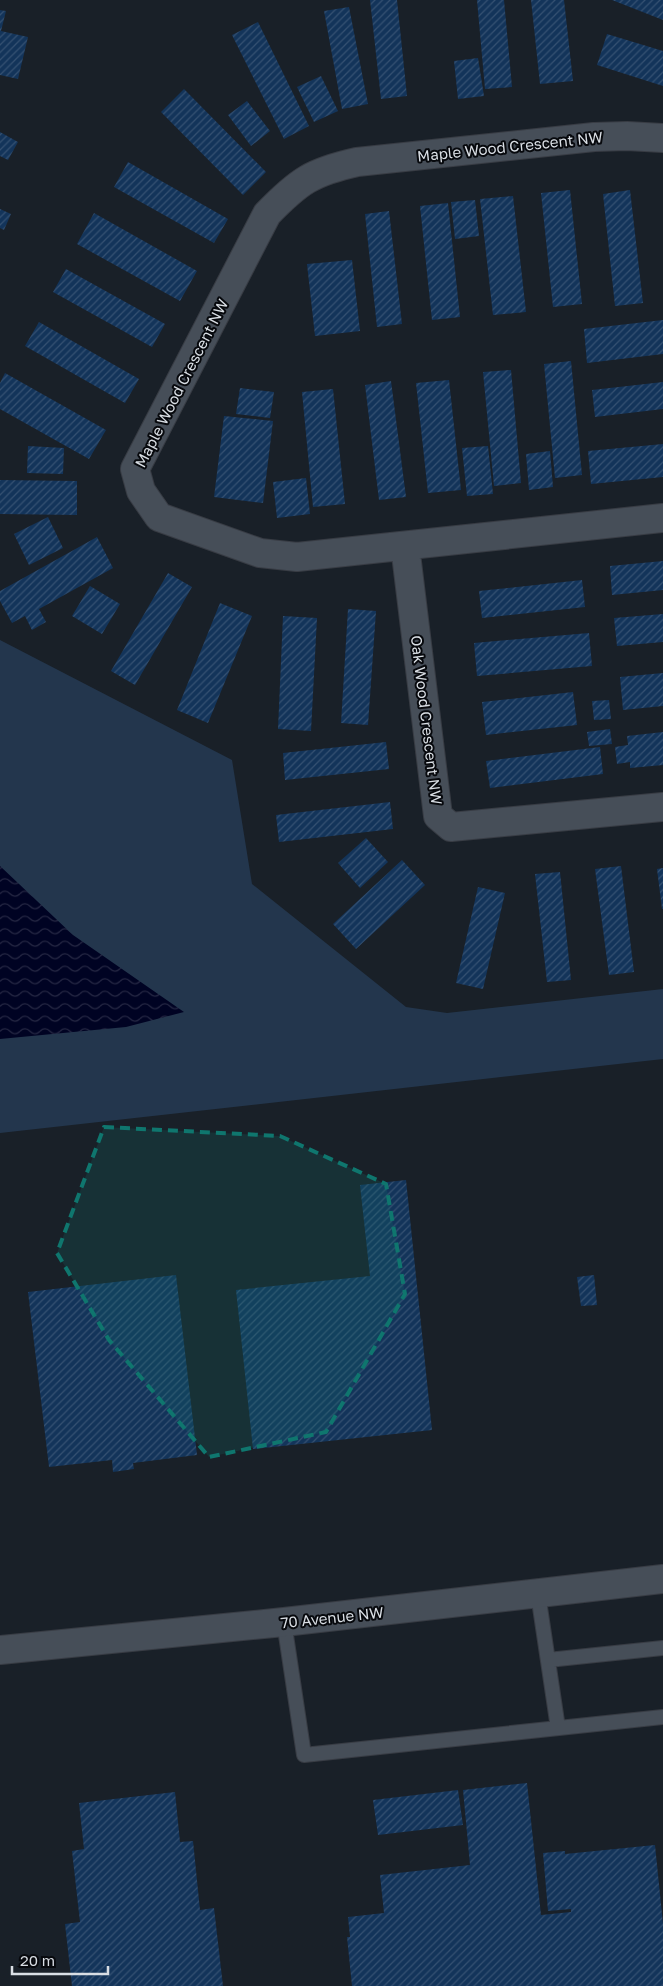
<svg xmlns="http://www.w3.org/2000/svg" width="663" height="1986" font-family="'Golos Text',sans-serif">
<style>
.green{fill:#23364d}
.water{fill:url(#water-waves)}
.building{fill:url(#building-hatch)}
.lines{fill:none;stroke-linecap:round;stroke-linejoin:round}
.lane-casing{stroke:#383c44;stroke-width:16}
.street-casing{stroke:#383c44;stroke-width:30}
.lane{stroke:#464e58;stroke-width:14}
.street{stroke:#464e58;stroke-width:28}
.marked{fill:#0f766e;fill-opacity:0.2;stroke:#0f766e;stroke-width:4;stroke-dasharray:10 6;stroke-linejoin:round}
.labels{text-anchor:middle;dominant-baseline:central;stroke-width:4;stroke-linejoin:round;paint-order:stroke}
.street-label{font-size:15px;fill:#d9dee4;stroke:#07090d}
</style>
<defs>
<pattern id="water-waves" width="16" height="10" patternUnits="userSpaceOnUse" patternTransform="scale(1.25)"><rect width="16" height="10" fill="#000323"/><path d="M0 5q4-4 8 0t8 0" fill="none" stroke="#252743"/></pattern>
<pattern id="building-hatch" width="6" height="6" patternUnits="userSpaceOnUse" patternTransform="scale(1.25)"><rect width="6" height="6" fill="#13345a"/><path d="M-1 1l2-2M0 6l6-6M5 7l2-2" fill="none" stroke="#355172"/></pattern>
</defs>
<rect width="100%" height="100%" fill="#192028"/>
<path class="green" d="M 0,640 L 232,760 L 252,884 L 406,1007 L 447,1013 L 663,989 L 663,1059 L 0,1133 Z"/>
<path class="water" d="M 0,866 L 73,935 L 184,1012 L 126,1027 L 0,1039 Z"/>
<path class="building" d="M 370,0 L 397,0 L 407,96 L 381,99 Z
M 477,0 L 504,0 L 512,87 L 485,89 Z
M 531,0 L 564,0 L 573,81 L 540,84 Z
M 612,0 L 663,0 L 663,20 Z
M 349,7 L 368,104 L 342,109 L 324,11 Z
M 0,10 L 6,11 L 1,31 L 28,37 L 18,79 L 0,75 Z
M 258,22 L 309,126 L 284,139 L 232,35 Z
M 607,34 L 663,51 L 663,86 L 597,65 Z
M 478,58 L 484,96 L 458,99 L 454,61 Z
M 321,76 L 338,111 L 314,122 L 297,87 Z
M 184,89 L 266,172 L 243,195 L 161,112 Z
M 247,101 L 270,131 L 251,146 L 228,115 Z
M 0,132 L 18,142 L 8,160 L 0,156 Z
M 128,162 L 228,219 L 214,243 L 114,187 Z
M 570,190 L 582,304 L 553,307 L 541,193 Z
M 630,190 L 643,303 L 615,306 L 603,194 Z
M 513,196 L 526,312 L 493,315 L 480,199 Z
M 475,200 L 479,236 L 455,239 L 451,202 Z
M 448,203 L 460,317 L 432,320 L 420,206 Z
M 0,209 L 11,214 L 4,230 L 0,228 Z
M 389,211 L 402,324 L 377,327 L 365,214 Z
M 94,213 L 197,271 L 180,301 L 77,244 Z
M 352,260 L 360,331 L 315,336 L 307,264 Z
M 66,269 L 165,324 L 152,347 L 53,292 Z
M 663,320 L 663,354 L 587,363 L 584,329 Z
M 39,322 L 139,379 L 125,403 L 25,346 Z
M 571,361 L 582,475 L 555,478 L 544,364 Z
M 511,370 L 521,483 L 494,486 L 483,372 Z
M 5,373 L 106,430 L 89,459 L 0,409 L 0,383 Z
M 449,380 L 461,490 L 428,493 L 416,383 Z
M 391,381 L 406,497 L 379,500 L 365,385 Z
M 663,382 L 663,409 L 595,417 L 592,390 Z
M 240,388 L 274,392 L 270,418 L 236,414 Z
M 333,389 L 345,504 L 313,507 L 302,392 Z
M 224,416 L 273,421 L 263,503 L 214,497 Z
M 663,444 L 663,477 L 591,484 L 588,451 Z
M 28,446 L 64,448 L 63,474 L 27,473 Z
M 488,446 L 493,494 L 467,496 L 462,448 Z
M 550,451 L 553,487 L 529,490 L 526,454 Z
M 306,478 L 310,514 L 277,518 L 273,482 Z
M 0,480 L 77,481 L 77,515 L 0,514 Z
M 48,517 L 63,548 L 29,565 L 14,534 Z
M 97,537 L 113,568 L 39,609 L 46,622 L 32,630 L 25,616 L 12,623 L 0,601 L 0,591 Z
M 663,561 L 663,590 L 612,595 L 610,566 Z
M 168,573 L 192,587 L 135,685 L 111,671 Z
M 582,580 L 585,607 L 482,618 L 479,591 Z
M 90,586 L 120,604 L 102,634 L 72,616 Z
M 220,603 L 252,616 L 208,723 L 177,710 Z
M 348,609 L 376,611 L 368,725 L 341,723 Z
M 663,614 L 663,642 L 617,646 L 614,618 Z
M 283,616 L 317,618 L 311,731 L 278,729 Z
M 589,633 L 592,666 L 477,676 L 474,643 Z
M 663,673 L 663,706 L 623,710 L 620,677 Z
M 573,692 L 577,725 L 486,735 L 482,702 Z
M 609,700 L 611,719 L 594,720 L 592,701 Z
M 610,729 L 612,744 L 589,746 L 587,732 Z
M 663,732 L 663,765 L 630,768 L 630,762 L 617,764 L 615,747 L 628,745 L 627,736 Z
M 386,742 L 389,769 L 285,780 L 283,753 Z
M 600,747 L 603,774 L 490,788 L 486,761 Z
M 390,802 L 393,829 L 279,842 L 276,815 Z
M 366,838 L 388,862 L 360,888 L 338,863 Z
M 402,860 L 425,885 L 356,949 L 333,924 Z
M 621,866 L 634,972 L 609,975 L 595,869 Z
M 663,868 L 663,909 L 662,909 L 657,869 Z
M 560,872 L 571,980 L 547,982 L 535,874 Z
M 478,887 L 505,893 L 483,989 L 456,983 Z
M 406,1180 L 432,1430 L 253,1449 L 236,1290 L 370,1276 L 360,1185 Z
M 176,1275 L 197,1455 L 133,1463 L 134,1469 L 113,1472 L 112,1460 L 49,1467 L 28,1292 Z
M 594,1275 L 597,1305 L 581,1306 L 577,1277 Z
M 527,1783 L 541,1915 L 571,1912 L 571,1909 L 548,1911 L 543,1853 L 565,1851 L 565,1854 L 655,1845 L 663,1924 L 663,1986 L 352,1986 L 347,1937 L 350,1937 L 348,1917 L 384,1913 L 380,1875 L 470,1865 L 463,1790 Z
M 458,1790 L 463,1825 L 378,1835 L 373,1800 Z
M 175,1792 L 180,1842 L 193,1841 L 200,1910 L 214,1908 L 223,1986 L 72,1986 L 65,1924 L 80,1922 L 72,1851 L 84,1849 L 79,1803 Z"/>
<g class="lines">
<defs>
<path id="lane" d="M 538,1594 L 558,1728
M 284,1622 L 304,1755 L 663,1717
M 548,1660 L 663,1648"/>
<path id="street" d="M 663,138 L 627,136 L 594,137 L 357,162 C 312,172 299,181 267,214 L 135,469 L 141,491 L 159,517 L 260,553 L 297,557 L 663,518
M 405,546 L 438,816 L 451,827 L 663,807
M 0,1650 L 284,1622 L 663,1579"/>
</defs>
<use href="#lane" class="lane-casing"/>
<use href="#street" class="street-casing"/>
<use href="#lane" class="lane"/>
<use href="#street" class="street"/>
</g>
<path class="marked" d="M 104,1127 L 280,1136 L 386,1184 L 405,1294 L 326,1432 L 209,1457 L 109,1340 L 57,1253 Z"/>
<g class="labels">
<g class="street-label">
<text transform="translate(510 146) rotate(-6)">Maple Wood Crescent NW</text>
<text transform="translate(181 383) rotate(-63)">Maple Wood Crescent NW</text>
<text transform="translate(427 720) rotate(83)">Oak Wood Crescent NW</text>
<text transform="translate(332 1617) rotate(-6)">70 Avenue NW</text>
</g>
</g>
<path d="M12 1966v8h96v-8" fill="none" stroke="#d9dee4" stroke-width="2.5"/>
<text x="20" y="1966" font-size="15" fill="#d9dee4" stroke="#07090d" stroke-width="4" paint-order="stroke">20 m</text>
</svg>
